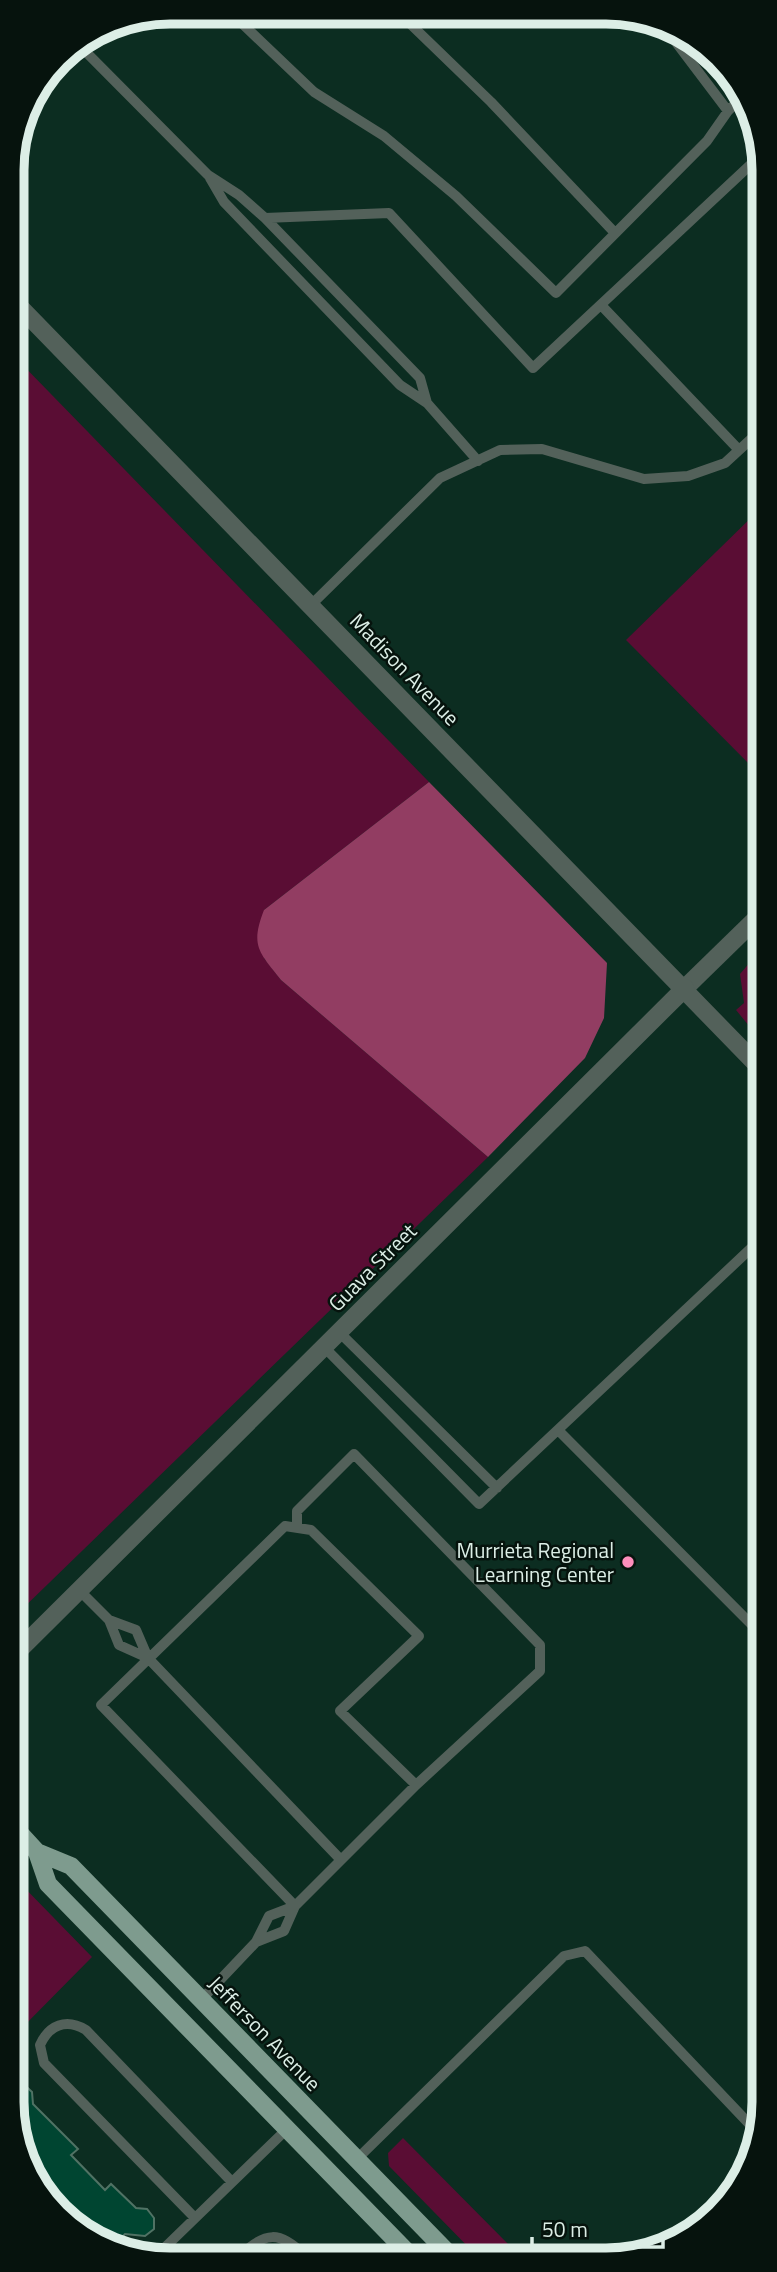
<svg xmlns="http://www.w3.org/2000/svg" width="777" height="2272" font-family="'Titillium Web',sans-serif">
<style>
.green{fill:#5a0d34}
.forest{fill:#923d62}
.building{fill:#004531;stroke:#507264;stroke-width:2}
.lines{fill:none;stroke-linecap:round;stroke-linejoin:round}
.service{stroke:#53615a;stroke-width:10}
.minor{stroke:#53615a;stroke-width:18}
.tertiary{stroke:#53615a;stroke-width:18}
.primary{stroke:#7e9b8e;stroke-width:18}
.poi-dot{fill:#fe8ebc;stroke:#06130d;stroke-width:2.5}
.labels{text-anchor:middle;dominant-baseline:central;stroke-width:5;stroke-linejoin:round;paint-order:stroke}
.street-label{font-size:21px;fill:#dceee6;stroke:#06130d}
.poi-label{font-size:21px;fill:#dceee6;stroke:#06130d;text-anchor:end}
.rim{fill:none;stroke:#dceee6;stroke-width:9}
</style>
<rect width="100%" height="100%" fill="#0c2d21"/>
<path class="green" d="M 13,355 L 429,782 L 264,910 L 264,958 L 281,980 L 488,1157 L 15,1616 Z
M 762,507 L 763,778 L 626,640 Z
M 763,947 L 763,1043 L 736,1010 L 744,1003 L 740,974 Z
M 15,1878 L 92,1957 L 15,2035 Z
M 403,2138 L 521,2257 L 478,2257 L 389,2166 L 388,2153 Z"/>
<path class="forest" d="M 429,782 L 607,963 L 604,1018 L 585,1058 L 488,1157 L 281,980 C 259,952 250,946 264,910 Z"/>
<path class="building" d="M 15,2076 L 32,2092 L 33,2104 L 78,2149 L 71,2155 L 105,2190 L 111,2184 L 136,2208 L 147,2209 L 154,2218 L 154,2229 L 145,2236 L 125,2234 L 115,2244 L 59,2214 L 15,2133 Z"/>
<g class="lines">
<path class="service" d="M 231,13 L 314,92 L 384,136 L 456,196 L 556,293 L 707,141 L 728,111 L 672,37 L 635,15
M 400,14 L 491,102 L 615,233
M 78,44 L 208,175 L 239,195 L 265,218 L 420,378 L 427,403
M 728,111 L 740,99
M 210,178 L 224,202 L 400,385 L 427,403 L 478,461
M 265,218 L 389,213 L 533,368 L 762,154
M 601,305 L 739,450
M 311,605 L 440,478 L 500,450 L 542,449 L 644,479 L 688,476 L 725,463 L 762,429
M 339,1332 L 497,1488
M 324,1347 L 479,1504 L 763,1237
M 558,1430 L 764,1637
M 285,1526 L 311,1530 L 419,1636 L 340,1711 L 416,1785 L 295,1906 L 101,1705 Z
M 297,1528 L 297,1511 L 354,1454 L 540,1645 L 540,1671 L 416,1785
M 79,1590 L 109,1620 L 119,1645 L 148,1658 L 341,1860
M 109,1620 L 136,1630 L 148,1658
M 201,2000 L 256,1942 L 269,1916 L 295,1906 L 284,1931 L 256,1942
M 357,2159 L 564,1956 L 585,1951 L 756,2131
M 195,2218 L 44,2063 L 40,2045 C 49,2025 66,2018 86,2030 L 232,2182
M 155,2257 L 287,2129
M 239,2257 C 265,2231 280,2230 306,2257"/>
<path class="minor" d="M 685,988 L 763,912"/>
<path class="tertiary" d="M 13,300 L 763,1071
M 15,1654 L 685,988"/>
<path class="primary" d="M 15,1828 L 37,1852 L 48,1884 L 412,2257
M 37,1852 L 71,1866 L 452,2257"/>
</g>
<circle class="poi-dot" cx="628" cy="1562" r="7"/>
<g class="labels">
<g class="street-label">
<text transform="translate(405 669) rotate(46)">Madison Avenue</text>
<text transform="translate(372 1267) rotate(-45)">Guava Street</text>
<text transform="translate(265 2033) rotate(46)">Jefferson Avenue</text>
</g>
<g class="poi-label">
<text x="614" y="1550">Murrieta Regional<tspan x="614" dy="24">Learning Center</tspan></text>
</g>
</g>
<path d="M0 0H777V2272H0ZM170 24H606A146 146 0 0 1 752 170V2102A146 146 0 0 1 606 2248H170A146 146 0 0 1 24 2102V170A146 146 0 0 1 170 24Z" fill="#06130d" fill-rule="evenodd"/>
<path class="rim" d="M170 24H606A146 146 0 0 1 752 170V2102A146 146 0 0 1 606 2248H170A146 146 0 0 1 24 2102V170A146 146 0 0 1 170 24Z"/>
<path d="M532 2237v10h131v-10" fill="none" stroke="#dceee6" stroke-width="3.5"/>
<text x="542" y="2237" font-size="21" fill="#dceee6" stroke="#06130d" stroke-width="5" paint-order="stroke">50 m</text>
</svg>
